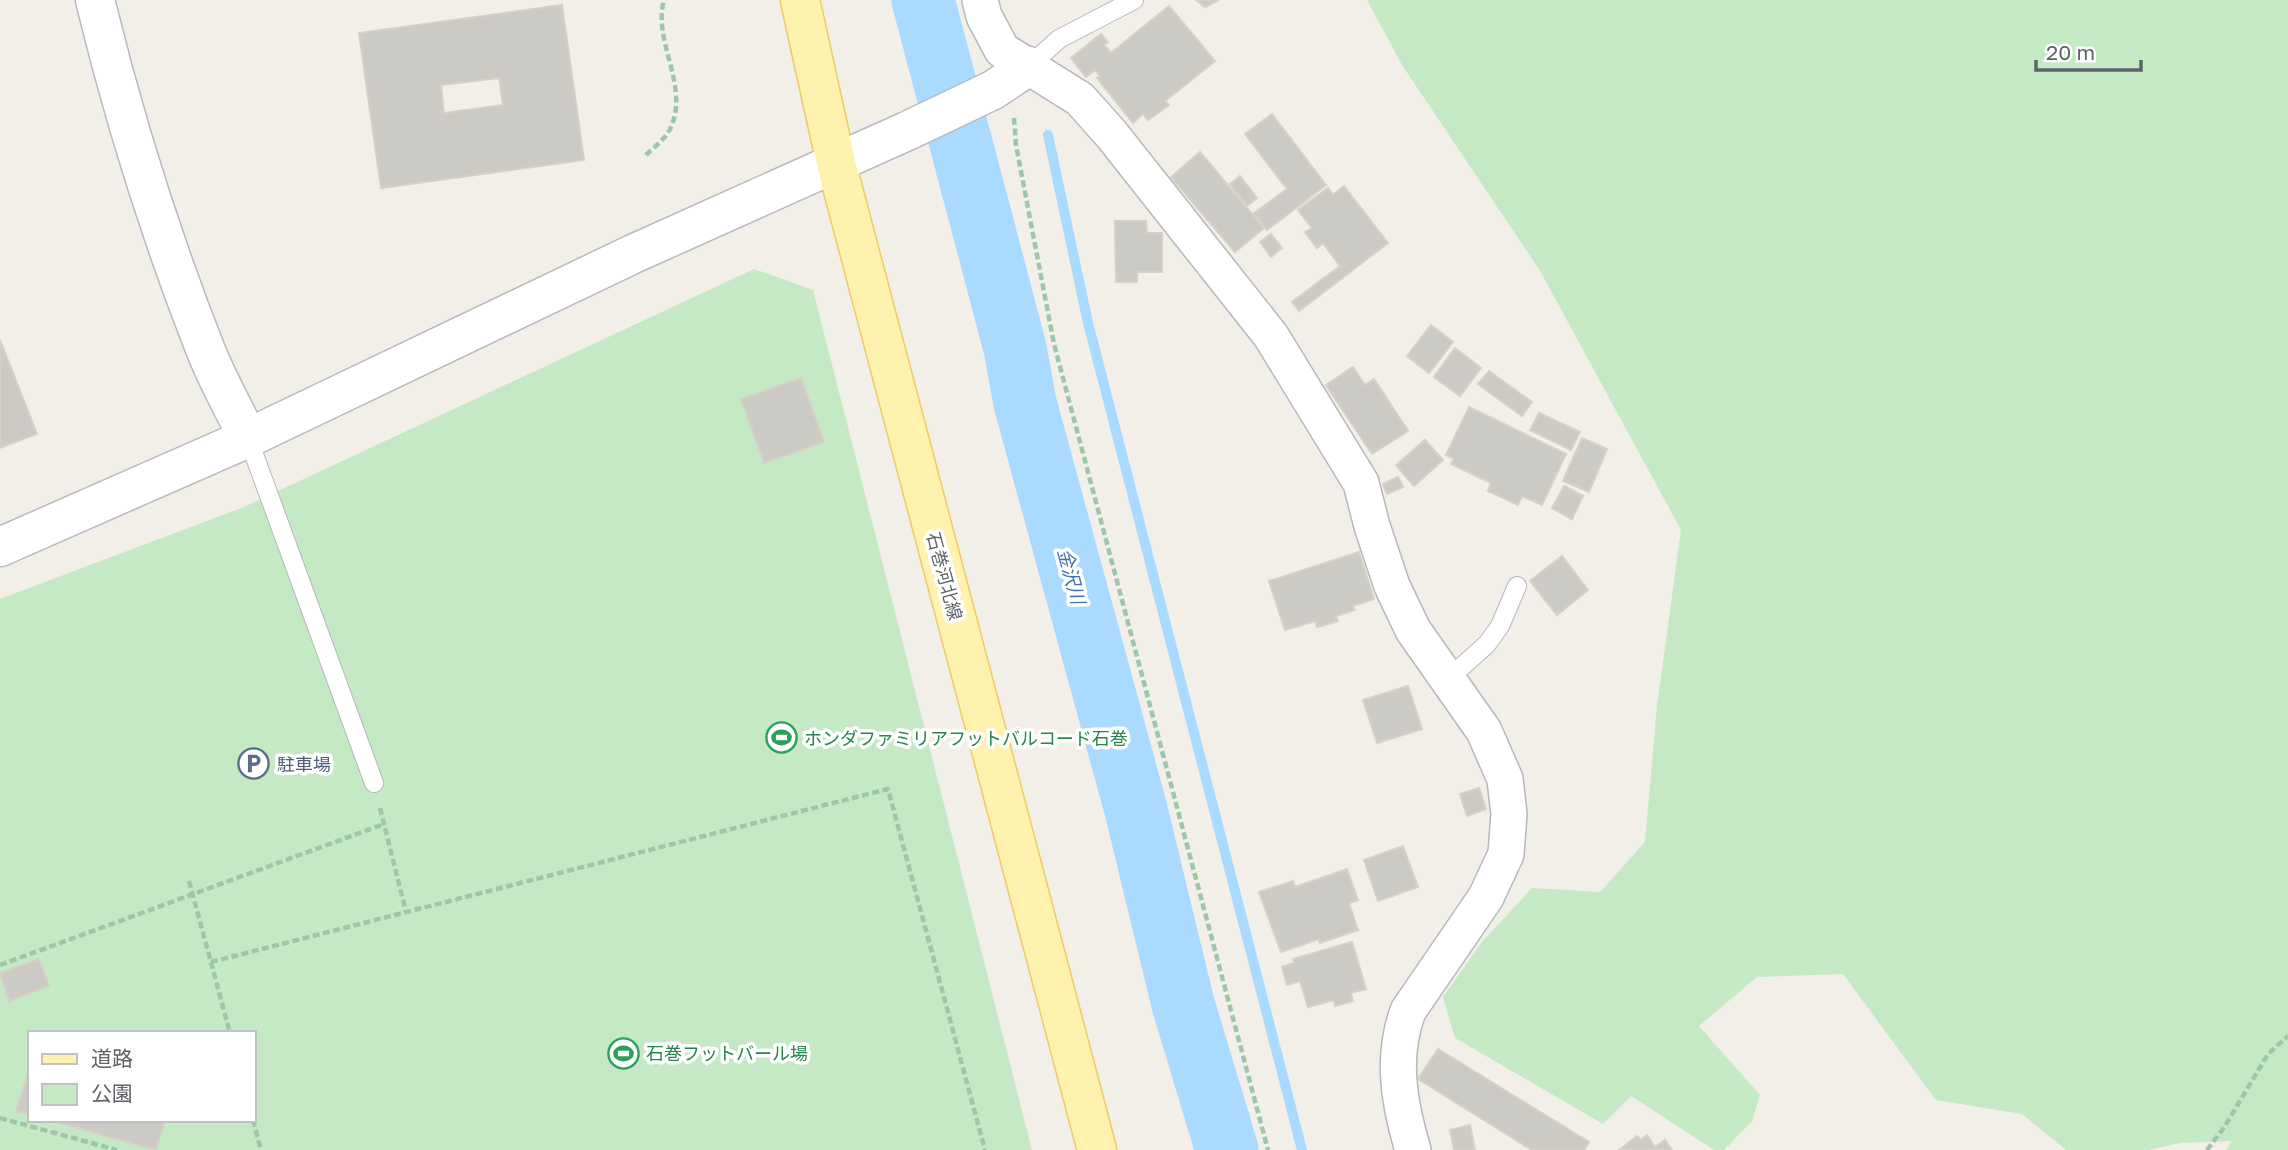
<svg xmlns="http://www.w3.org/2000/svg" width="2288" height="1150" font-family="'Golos Text','Noto Sans JP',sans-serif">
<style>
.green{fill:#c5e8c5;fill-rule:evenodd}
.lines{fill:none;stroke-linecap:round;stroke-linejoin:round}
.stream{stroke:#aadaff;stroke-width:10}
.river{stroke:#aadaff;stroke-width:63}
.building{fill:#cccac5;stroke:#d6d1c6;stroke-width:2;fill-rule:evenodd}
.lane-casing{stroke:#b5b8bc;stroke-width:20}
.street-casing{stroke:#b5b8bc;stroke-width:38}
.secondary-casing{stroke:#b6babf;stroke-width:41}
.primary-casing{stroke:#f2c960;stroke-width:41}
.path{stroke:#9cc7a9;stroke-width:4.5;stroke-dasharray:7 3.5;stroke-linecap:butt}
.lane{stroke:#fff;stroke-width:18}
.street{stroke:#fff;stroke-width:35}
.secondary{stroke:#fff;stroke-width:38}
.primary{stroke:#fff2af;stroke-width:38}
.labels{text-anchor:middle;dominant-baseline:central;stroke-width:7;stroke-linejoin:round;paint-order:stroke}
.street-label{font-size:18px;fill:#5f6368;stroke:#fff}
.leisure-label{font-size:18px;fill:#27864d;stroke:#fff;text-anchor:start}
.service-label{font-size:18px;fill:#4e5e75;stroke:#fff;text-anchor:start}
.water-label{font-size:19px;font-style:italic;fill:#4174aa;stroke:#fff}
</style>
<rect width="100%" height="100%" fill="#f1efe8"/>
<path class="green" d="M 1367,0 L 2288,0 L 2288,1150 L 2226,1150 L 2232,1141 L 2180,1143 L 2148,1150 L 2066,1150 L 2022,1114 L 1936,1100 L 1843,974 L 1757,977 L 1699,1026 L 1760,1095 L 1752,1121 L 1724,1150 L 1714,1150 L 1631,1096 L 1603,1124 L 1455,1038 L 1443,997 L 1482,942 L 1532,888 L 1600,892 L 1645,842 L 1657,706 L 1681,530 L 1539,269 L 1402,65 Z
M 754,269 L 813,290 L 1032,1150 L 0,1150 L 0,599 L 244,507 ZM 30,1033 L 254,1033 L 254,1120 L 30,1120 Z"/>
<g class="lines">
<path class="stream" d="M 1048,135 L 1088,323 L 1302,1150"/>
<path class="river" d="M 923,0 L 1015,348 L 1025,403 L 1136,810 L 1183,1004 L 1227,1150"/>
</g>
<path class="building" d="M 1196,0 L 1219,0 L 1205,7 Z
M 562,5 L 584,160 L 381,188 L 359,33 ZM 499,78 L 503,105 L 444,113 L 441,85 Z
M 1169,6 L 1215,61 L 1165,101 L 1169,105 L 1148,120 L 1143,114 L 1133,123 L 1097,78 L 1100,76 L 1095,70 L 1086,77 L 1071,58 L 1101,34 L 1108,42 L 1104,45 L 1111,53 Z
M 1272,114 L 1326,185 L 1267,230 L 1254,213 L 1287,189 L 1245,134 Z
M 1200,152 L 1264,228 L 1235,252 L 1171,177 Z
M 1240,176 L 1257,198 L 1247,206 L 1230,184 Z
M 1344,186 L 1388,243 L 1299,311 L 1292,302 L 1340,266 L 1323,243 L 1317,248 L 1305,232 L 1312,228 L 1298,210 L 1328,188 L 1333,195 Z
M 1115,221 L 1146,221 L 1147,233 L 1162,233 L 1162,272 L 1137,272 L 1137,282 L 1116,282 Z
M 1271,234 L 1282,248 L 1271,257 L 1260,242 Z
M 1431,325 L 1453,342 L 1429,373 L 1407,356 Z
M 0,340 L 37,434 L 0,448 Z
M 1455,348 L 1481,368 L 1460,396 L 1434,377 Z
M 1353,367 L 1365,385 L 1374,379 L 1408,431 L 1372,454 L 1326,385 Z
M 1489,371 L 1532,402 L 1522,416 L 1478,384 Z
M 801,378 L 824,442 L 764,463 L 741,399 Z
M 1469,407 L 1566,454 L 1542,505 L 1522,496 L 1518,505 L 1488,491 L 1491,483 L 1451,464 L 1454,459 L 1446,455 Z
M 1539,413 L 1580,432 L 1571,450 L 1530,430 Z
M 1582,438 L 1607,449 L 1589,492 L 1563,481 Z
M 1425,440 L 1443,460 L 1414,486 L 1396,465 Z
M 1398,477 L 1403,487 L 1387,494 L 1383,484 Z
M 1564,486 L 1583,496 L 1572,519 L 1552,508 Z
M 1359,552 L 1374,599 L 1353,606 L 1355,610 L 1336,616 L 1338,621 L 1317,627 L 1315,621 L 1285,630 L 1269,581 Z
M 1562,556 L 1588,590 L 1557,615 L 1530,581 Z
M 1408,686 L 1422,729 L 1377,743 L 1363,700 Z
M 1479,788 L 1486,809 L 1467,816 L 1460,794 Z
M 1403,846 L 1418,887 L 1378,901 L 1364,860 Z
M 1347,869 L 1358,900 L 1349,903 L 1358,930 L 1320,943 L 1319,939 L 1281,952 L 1259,892 L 1293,881 L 1295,887 Z
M 1352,942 L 1366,989 L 1351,993 L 1353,1001 L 1335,1006 L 1334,1000 L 1308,1007 L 1300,981 L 1287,985 L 1282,967 L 1294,963 L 1293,959 Z
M 39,959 L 49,986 L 9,1001 L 0,973 Z
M 1438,1049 L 1589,1142 L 1584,1150 L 1532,1150 L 1418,1079 Z
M 30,1067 L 30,1114 L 16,1111 Z
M 49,1120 L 165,1120 L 156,1150 Z
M 1470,1125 L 1475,1150 L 1454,1150 L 1450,1130 Z
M 1647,1135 L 1655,1147 L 1665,1140 L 1672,1150 L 1619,1150 L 1637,1136 L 1641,1140 Z"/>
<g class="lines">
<defs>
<path id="lane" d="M 1029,66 L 1059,39 L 1134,0
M 248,438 L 374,783
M 1447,680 L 1487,644 L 1500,626 L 1517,586"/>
<path id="street" d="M 980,0 L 984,16 L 1002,50 L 1080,99 L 1112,135 L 1271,336 L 1361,483 L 1372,526 L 1392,586 L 1413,630 L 1484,731 L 1505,779 L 1509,814 L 1506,854 L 1486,897 L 1408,1011 C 1391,1057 1399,1104 1413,1150"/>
<path id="secondary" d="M 95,0 C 124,119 161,237 206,351 C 218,381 234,409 248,438
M 0,547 L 248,438 L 633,254 L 907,131 L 993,90 L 1029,66"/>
<path id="primary" d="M 800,0 L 836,163 L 1097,1150"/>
</defs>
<use href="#lane" class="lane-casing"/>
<use href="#street" class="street-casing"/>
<use href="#secondary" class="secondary-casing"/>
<use href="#primary" class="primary-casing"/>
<path class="path" d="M 1014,118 L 1016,145 L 1054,344 L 1268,1150
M 646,155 C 653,148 664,140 669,131 C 692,88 652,43 664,0
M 380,808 L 406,912
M 189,881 L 230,1033
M 211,962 L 888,789 L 985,1150
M 0,965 L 384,824
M 0,1118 L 117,1150
M 253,1120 L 261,1150
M 2207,1150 L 2225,1126 L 2268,1054 L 2288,1036"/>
<use href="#lane" class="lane"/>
<use href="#street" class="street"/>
<use href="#secondary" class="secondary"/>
<use href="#primary" class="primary"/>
</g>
<defs>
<symbol id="stadium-ring" viewBox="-11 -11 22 22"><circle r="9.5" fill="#fff" stroke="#2e9e5b" stroke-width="1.5"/><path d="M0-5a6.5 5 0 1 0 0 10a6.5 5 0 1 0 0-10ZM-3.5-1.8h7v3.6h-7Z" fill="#2e9e5b"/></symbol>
<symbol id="parking-ring" viewBox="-11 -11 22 22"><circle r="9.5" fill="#fff" stroke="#5c6f8a" stroke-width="1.5"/><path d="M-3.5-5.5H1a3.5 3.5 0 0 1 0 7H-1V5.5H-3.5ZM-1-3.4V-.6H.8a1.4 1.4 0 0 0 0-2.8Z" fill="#5c6f8a"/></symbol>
</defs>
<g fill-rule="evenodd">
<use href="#stadium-ring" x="764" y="720" width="35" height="35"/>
<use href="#parking-ring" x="236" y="746" width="35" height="35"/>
<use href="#stadium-ring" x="606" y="1036" width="35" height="35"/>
</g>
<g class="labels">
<g class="street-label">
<text transform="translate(945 576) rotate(75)">石巻河北線</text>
</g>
<g class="leisure-label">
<text x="804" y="738">ホンダファミリアフットバルコード石巻</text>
<text x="646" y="1053">石巻フットバール場</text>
</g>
<g class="service-label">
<text x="277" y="764">駐車場</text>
</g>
<g class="water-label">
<text transform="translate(1072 576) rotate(75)">金沢川</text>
</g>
</g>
<rect x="28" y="1031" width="228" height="91" fill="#ffffff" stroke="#bfc1c3" stroke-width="2"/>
<rect x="42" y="1054" width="35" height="10" fill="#fff2af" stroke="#bfc1c3" stroke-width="2"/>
<text x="91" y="1066" font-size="21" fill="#5f6368">道路</text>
<rect x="42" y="1084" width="35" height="21" fill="#c5e8c5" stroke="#bfc1c3" stroke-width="2"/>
<text x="91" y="1101" font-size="21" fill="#5f6368">公園</text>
<path d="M2036 60v10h105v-10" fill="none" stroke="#5f6368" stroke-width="3.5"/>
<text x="2046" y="60" font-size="21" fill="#5f6368" stroke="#ffffff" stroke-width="5" paint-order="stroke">20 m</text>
</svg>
